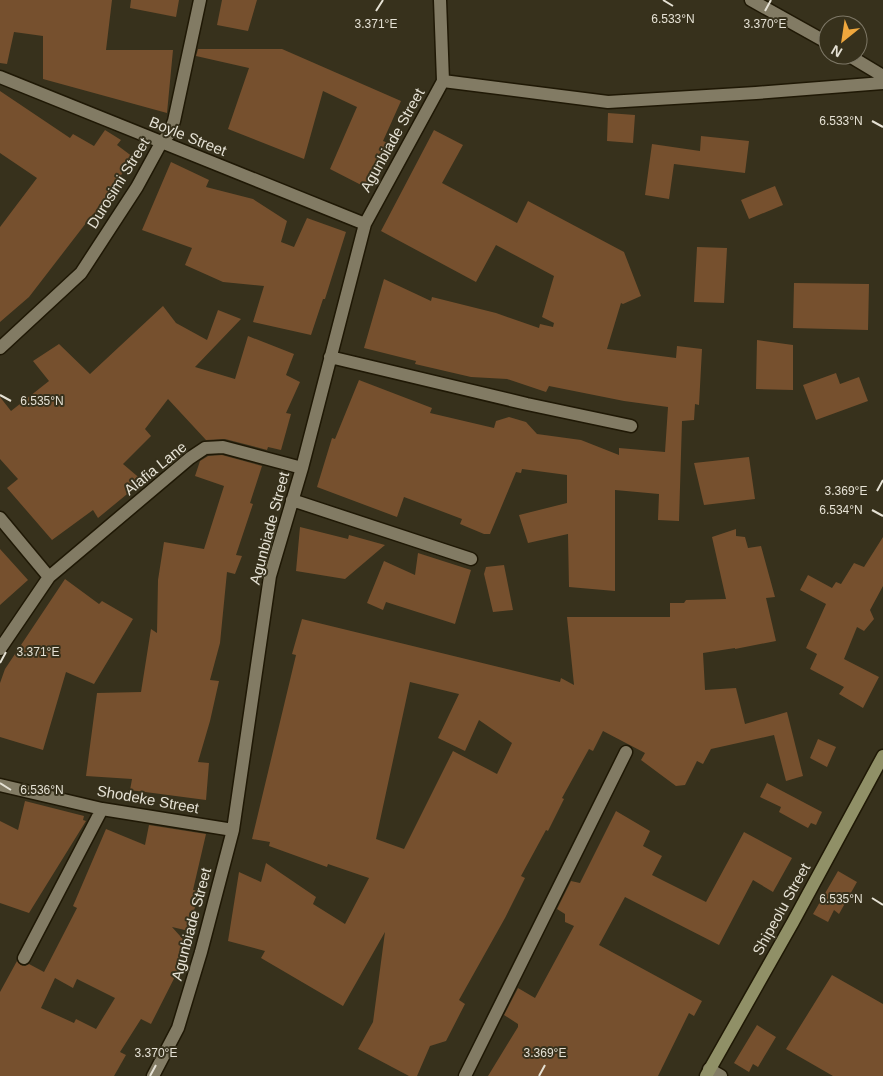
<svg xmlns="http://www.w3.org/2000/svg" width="883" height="1076" font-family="Arial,sans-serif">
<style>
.building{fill:#76502e;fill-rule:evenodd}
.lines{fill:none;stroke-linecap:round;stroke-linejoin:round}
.street-casing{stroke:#1f1805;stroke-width:15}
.secondary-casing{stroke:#1f1805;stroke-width:15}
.street{stroke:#827b64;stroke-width:12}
.secondary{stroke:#909067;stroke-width:12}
.ticks{fill:none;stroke:#e5e1d4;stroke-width:2}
.labels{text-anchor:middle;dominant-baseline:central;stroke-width:4;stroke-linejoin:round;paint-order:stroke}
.street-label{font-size:15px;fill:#e5e1d4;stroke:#37311c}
.ticks-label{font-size:12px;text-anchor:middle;fill:#e5e1d4;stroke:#37311c;stroke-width:4;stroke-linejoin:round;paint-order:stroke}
</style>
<rect width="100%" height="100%" fill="#37311c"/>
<path class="building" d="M 0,0 L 112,0 L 106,50 L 173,50 L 167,113 L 43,79 L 43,36 L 14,32 L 7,64 L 0,63 Z
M 131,0 L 179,0 L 176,17 L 130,8 Z
M 222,0 L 257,0 L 248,31 L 217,25 Z
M 198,49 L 282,49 L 401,101 L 383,141 L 388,143 L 367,188 L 330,169 L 357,107 L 323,91 L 304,159 L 228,129 L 249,68 L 196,56 Z
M 0,91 L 70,138 L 73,134 L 94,146 L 105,130 L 121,140 L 117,145 L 133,157 L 95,215 L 93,214 L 29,297 L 0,322 L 0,227 L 37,178 L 0,153 Z
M 608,113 L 635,115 L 633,143 L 607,141 Z
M 434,130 L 463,145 L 442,183 L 517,223 L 528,201 L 624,252 L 641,296 L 623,304 L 621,303 L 607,349 L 676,358 L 677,346 L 702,349 L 699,405 L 695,404 L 694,420 L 682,421 L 679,521 L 658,520 L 659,494 L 615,490 L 615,591 L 569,587 L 568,534 L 528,543 L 519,515 L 567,503 L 567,475 L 522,469 L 521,473 L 516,472 L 490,534 L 484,534 L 460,524 L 462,519 L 404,497 L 397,517 L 317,487 L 332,438 L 335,439 L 359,380 L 432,408 L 430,413 L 494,428 L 496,421 L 509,417 L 526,422 L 537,434 L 581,440 L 619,455 L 619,448 L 665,452 L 668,407 L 624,401 L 549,386 L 546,392 L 507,379 L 471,377 L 415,364 L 416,361 L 364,348 L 384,279 L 431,301 L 432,297 L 496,313 L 539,328 L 540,324 L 553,327 L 554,323 L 542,317 L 554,276 L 496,245 L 476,282 L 381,231 Z
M 701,136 L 749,141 L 745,173 L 674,164 L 669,199 L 645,195 L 652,144 L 700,151 Z
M 171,162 L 209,180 L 206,187 L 253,199 L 287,221 L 281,242 L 294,247 L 307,218 L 346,232 L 325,299 L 323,299 L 311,335 L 253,322 L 264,286 L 223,282 L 185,265 L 192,248 L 142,230 Z
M 775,186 L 783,205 L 749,219 L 741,200 Z
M 697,247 L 727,248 L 724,303 L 694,302 Z
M 794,283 L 869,284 L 868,330 L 793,328 Z
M 163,306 L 176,323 L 207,340 L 218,310 L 241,319 L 195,367 L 235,379 L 248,336 L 294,354 L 286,375 L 300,382 L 286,413 L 291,414 L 281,450 L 268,447 L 267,450 L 225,439 L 206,440 L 168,399 L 145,429 L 151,436 L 123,464 L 143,481 L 98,518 L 93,510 L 52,540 L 7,488 L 18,479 L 0,459 L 0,397 L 11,411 L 49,381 L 33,361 L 59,344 L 90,374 Z
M 757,340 L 793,345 L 793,390 L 756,389 Z
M 836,373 L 840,384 L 859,377 L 868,401 L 816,420 L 803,385 Z
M 222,455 L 262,466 L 250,503 L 253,504 L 236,555 L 242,556 L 235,574 L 227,572 L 220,643 L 210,680 L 219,681 L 210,721 L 198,762 L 209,763 L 206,800 L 130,790 L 132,779 L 86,776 L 97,693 L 141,692 L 151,629 L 157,633 L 158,580 L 164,542 L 204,549 L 224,486 L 195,476 L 200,461 L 208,456 Z
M 749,457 L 755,499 L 704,505 L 694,463 Z
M 300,527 L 348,539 L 349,535 L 385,545 L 345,579 L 296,571 Z
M 736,529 L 736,536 L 745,537 L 748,548 L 761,546 L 775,597 L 766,598 L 776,641 L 735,649 L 735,648 L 703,653 L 705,690 L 736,688 L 745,724 L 787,712 L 803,776 L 786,781 L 774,735 L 711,749 L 703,764 L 697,761 L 685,785 L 676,786 L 641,760 L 645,753 L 603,731 L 593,751 L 589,749 L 562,798 L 564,799 L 548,831 L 546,830 L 521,876 L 525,878 L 505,918 L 459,1000 L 465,1004 L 446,1041 L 430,1046 L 417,1076 L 409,1076 L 358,1049 L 373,1022 L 385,932 L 343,1006 L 261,958 L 265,951 L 228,941 L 239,872 L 261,882 L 266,863 L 316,897 L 313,904 L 345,924 L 369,878 L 328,864 L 327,867 L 269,846 L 270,842 L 252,839 L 296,655 L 292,654 L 302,619 L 560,682 L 561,678 L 574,685 L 567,617 L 670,617 L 670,603 L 684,603 L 686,600 L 726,599 L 712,537 ZM 410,682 L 459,694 L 438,738 L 465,751 L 479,720 L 512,743 L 497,774 L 453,751 L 404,849 L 376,839 Z
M 883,537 L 883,586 L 870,610 L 874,619 L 864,631 L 857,627 L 844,659 L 879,677 L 863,708 L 839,694 L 844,687 L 810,669 L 817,654 L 806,648 L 826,604 L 800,590 L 808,575 L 832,588 L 836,582 L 841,584 L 854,563 L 864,567 Z
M 0,549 L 28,580 L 0,605 Z
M 418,553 L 471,570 L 455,624 L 386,602 L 383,610 L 367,603 L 384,561 L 415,575 Z
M 504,565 L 513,610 L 493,612 L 484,574 L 486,567 Z
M 65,579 L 99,604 L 102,601 L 133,619 L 94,684 L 66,672 L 43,750 L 0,737 L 0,683 L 5,669 Z
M 818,739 L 836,747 L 827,767 L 810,758 Z
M 767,783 L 822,812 L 816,825 L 811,823 L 808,828 L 779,812 L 781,807 L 760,797 Z
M 25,801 L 84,816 L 83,820 L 86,821 L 29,913 L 0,903 L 0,821 L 18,830 Z
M 616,811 L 650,831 L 643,846 L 662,856 L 652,875 L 706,902 L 744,832 L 792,858 L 773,892 L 753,880 L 719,945 L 625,897 L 599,945 L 702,1001 L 694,1016 L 689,1013 L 658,1076 L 488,1076 L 518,1027 L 518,1024 L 504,1015 L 518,988 L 535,998 L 574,926 L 565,922 L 565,914 L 557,909 L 571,881 L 580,883 Z
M 149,825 L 206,834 L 193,890 L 199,891 L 189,931 L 172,927 L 190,947 L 151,1024 L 141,1019 L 120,1052 L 126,1055 L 114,1076 L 0,1076 L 0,992 L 17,961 L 21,965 L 25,966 L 29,964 L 44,972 L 77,908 L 73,906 L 106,829 L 145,845 ZM 55,978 L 73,988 L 77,979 L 115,998 L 96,1029 L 76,1019 L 74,1023 L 41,1008 Z
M 838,871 L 857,882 L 839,914 L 834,910 L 828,922 L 813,914 Z
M 832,975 L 883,1004 L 883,1076 L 833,1076 L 786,1049 Z
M 757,1025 L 776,1037 L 758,1067 L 753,1064 L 749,1072 L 734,1063 Z"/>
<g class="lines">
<defs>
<path id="street" d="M 751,0 L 828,43
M 848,55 L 883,76
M 0,77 L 365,224
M 443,81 L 608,102 L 756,93 L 883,83
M 0,348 L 81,273 L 137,187 L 161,143 L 169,134 L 174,121 L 200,0
M 330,357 L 527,404 L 631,426
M 292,500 L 471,559
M 0,518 L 49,577 L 0,649
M 49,577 L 190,458 L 205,448 L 223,447 L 302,468
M 0,785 L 102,809 L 233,830
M 24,958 L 102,809
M 709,1069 L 721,1076
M 153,1076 L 178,1028 L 201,952 L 233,830 L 270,576 L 302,468 L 365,224 L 443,81 L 440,0
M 465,1076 L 626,752"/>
<path id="secondary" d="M 706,1076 L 793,922 L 883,756"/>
</defs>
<use href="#street" class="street-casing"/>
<use href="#secondary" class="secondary-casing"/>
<use href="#street" class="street"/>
<use href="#secondary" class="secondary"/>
</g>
<path class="ticks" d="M 663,0 L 673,6M 376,11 L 383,0M 765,11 L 771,0M 872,121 L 883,127M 0,395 L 11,401M 877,491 L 883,480M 872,510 L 883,516M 0,663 L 6,652M 0,783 L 11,790M 872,898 L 883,905M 150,1076 L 156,1065M 539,1076 L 545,1065"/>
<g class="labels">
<g class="street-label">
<text transform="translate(188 136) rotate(22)">Boyle Street</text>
<text transform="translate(392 140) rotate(-61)">Agunbiade Street</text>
<text transform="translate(118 183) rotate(-58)">Durosimi Street</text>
<text transform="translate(155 468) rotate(-39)">Alafia Lane</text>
<text transform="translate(269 528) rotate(-75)">Agunbiade Street</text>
<text transform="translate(148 799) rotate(10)">Shodeke Street</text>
<text transform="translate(781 909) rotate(-61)">Shipeolu Street</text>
<text transform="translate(191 924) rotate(-75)">Agunbiade Street</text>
</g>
</g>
<g class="ticks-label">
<text x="673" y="23">6.533°N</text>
<text x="376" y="28">3.371°E</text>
<text x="765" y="28">3.370°E</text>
<text x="841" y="125">6.533°N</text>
<text x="42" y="405">6.535°N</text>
<text x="846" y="495">3.369°E</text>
<text x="841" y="514">6.534°N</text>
<text x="38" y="656">3.371°E</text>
<text x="42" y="794">6.536°N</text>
<text x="841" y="903">6.535°N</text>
<text x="156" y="1057">3.370°E</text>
<text x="545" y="1057">3.369°E</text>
</g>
<g transform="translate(843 40) rotate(210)"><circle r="24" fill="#37311c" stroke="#7d7766"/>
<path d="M0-4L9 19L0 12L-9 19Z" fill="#efa73d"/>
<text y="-8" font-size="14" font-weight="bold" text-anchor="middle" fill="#e5e1d4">N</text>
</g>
</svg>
